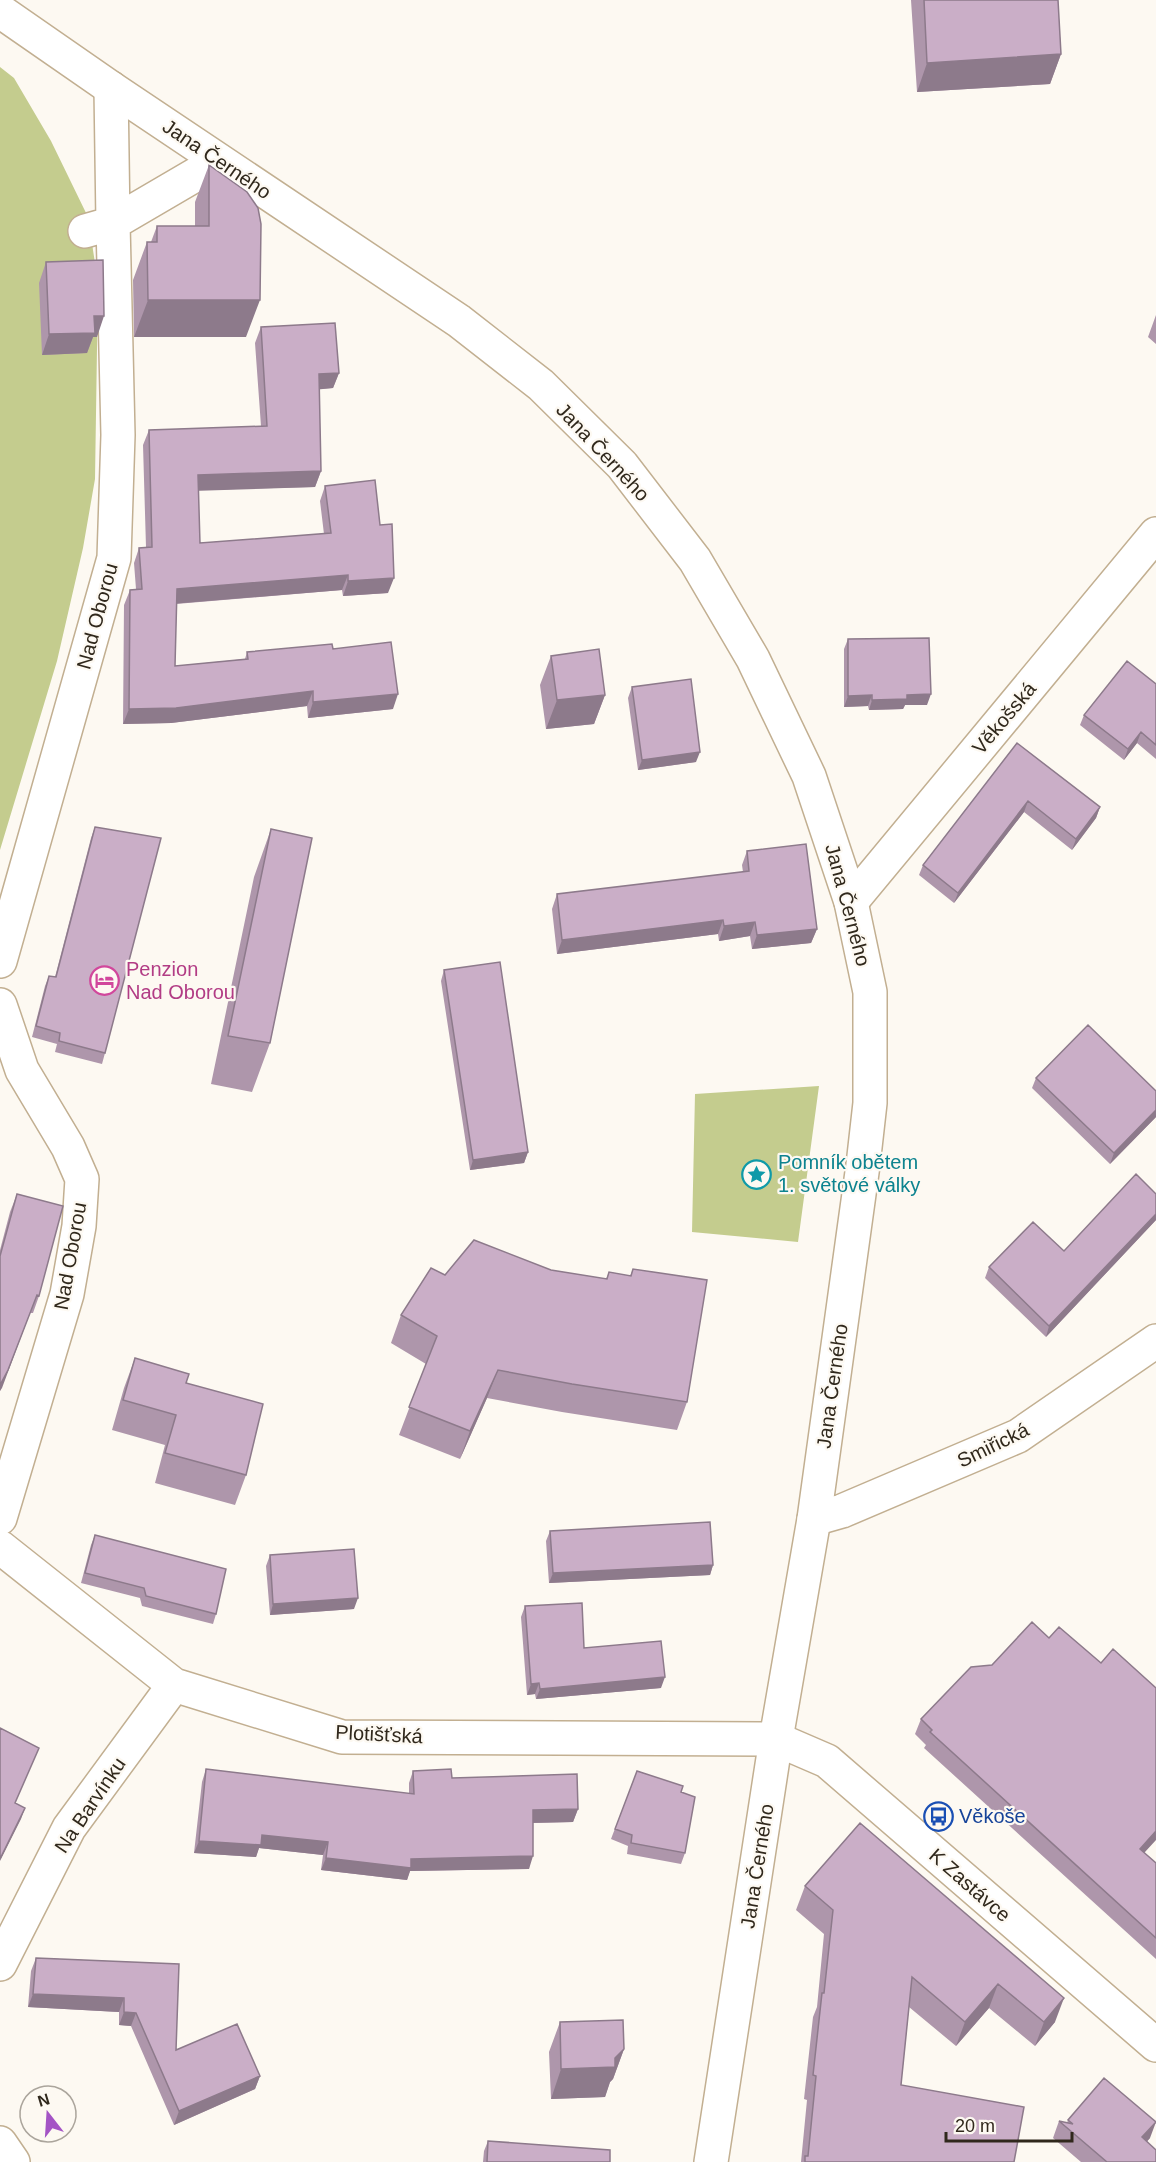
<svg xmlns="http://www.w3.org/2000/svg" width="1156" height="2162" font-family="Helvetica,sans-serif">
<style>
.green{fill:#c4cc8e}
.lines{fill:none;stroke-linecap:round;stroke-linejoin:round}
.minor-casing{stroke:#c2af91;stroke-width:36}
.tertiary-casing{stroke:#c2af91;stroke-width:36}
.minor{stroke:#fff;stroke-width:33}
.tertiary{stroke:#fff;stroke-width:33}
.wall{fill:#ae96ab}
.shaded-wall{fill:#8d7a8b}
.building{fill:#caaec7;stroke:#8d7a8b;stroke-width:1.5}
.labels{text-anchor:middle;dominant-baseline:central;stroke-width:4.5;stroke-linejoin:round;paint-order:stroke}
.street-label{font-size:20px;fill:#30281c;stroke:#fdf9f2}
.hotel-label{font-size:20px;fill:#b23c85;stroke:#fdf9f2;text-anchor:start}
.culture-label{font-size:20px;fill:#0d838f;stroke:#fdf9f2;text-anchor:start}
.transit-label{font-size:20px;fill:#164399;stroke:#fdf9f2;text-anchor:start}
</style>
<rect width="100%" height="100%" fill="#fdf9f2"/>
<path class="green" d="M 0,67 L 14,78 L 51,141 L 88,217 L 98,283 L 95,479 L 83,548 L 57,661 L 0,850 Z
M 819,1086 L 798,1242 L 692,1232 L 695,1094 Z"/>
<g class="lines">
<defs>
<path id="minor" d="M 85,231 L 113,223 L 111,88
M 851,902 L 1156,534
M 0,961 L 114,558 L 118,435 L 113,223 L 219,161
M 0,1005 L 22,1070 L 68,1147 L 82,1179 L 79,1226 L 67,1294 L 0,1518
M 814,1519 L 842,1511 L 1018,1436 L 1156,1341
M 0,1547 L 174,1685 L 342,1737 L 776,1739 L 827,1761 L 1156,2045
M 0,1964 L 69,1828 L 174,1685
M 0,2143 L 13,2162"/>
<path id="tertiary" d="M 0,11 L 111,88 L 459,321 L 541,385 L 622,465 L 695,560 L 753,659 L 809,776 L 851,902 L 870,992 L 870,1103 L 863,1165 L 814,1519 L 776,1739 L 711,2162"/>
</defs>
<use href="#minor" class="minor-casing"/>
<use href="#tertiary" class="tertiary-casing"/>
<use href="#minor" class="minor"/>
<use href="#tertiary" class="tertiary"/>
</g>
<path class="wall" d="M 911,0 L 1058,0 L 1061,54 L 1050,84 L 917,92 Z
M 209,165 L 246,337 L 134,337 L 133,280 L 147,242 L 151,242 L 157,226 L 195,226 L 195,202 Z
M 46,262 L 97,337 L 93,337 L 87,353 L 42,355 L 39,283 Z
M 1156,315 L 1156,344 L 1148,337 Z
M 261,327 L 339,373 L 333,388 L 319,389 L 321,471 L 315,487 L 198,490 L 200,543 L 324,534 L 320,501 L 325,486 L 388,593 L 343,596 L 342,590 L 176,604 L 175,666 L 245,659 L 247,652 L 333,649 L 393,709 L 308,718 L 307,706 L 171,723 L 123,724 L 124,605 L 130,590 L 136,589 L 134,563 L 139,548 L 146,547 L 143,445 L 149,430 L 261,426 L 255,343 Z
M 848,639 L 927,705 L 905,705 L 903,709 L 869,710 L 868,706 L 844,707 L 844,649 Z
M 551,656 L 605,695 L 594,724 L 546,729 L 540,685 Z
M 1156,684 L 1156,759 L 1137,743 L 1124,760 L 1080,725 L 1084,715 Z
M 632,687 L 696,762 L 638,770 L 628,698 Z
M 1017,743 L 1100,807 L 1096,818 L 1072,850 L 1024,812 L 954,903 L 919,875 L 923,865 Z
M 95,827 L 105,1053 L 102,1064 L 55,1052 L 57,1044 L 32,1037 L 45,986 L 49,976 L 55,977 L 91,838 Z
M 271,829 L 270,1043 L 252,1092 L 211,1084 L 254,877 Z
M 747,851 L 817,929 L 811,943 L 752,949 L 750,936 L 719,941 L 718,934 L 557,954 L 552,909 L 557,894 L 743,872 L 742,865 Z
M 444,970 L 528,1152 L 524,1163 L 470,1170 L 441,981 Z
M 1036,1078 L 1156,1091 L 1156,1117 L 1110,1164 L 1032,1088 Z
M 17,1194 L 39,1296 L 33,1313 L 30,1313 L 0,1391 L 0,1250 L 10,1212 Z
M 1156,1194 L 1156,1220 L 1046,1337 L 985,1278 L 989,1267 L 1064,1251 Z
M 633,1269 L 687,1402 L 677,1430 L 562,1412 L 487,1398 L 460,1459 L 399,1435 L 426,1364 L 391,1343 L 401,1315 L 445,1275 L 551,1270 L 606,1279 L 609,1272 L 630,1276 Z
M 135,1358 L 186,1383 L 246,1475 L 235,1505 L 155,1483 L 165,1445 L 112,1430 L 124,1388 Z
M 550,1531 L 713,1565 L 710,1575 L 549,1583 L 546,1541 Z
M 95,1535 L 216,1614 L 213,1624 L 142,1606 L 140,1598 L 81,1583 L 91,1545 Z
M 270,1555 L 354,1609 L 270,1615 L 266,1566 Z
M 525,1606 L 584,1648 L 661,1688 L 536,1699 L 535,1694 L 527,1695 L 521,1617 Z
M 921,1719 L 1144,1853 L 1156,1863 L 1156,1959 L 924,1748 L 926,1745 L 915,1734 Z
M 206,1769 L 409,1794 L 409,1783 L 413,1771 L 452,1778 L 578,1809 L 573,1822 L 533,1823 L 529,1869 L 410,1871 L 407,1880 L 321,1870 L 323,1855 L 259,1848 L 256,1857 L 194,1853 L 202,1782 Z
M 637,1771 L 681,1792 L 685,1853 L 681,1864 L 627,1854 L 628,1846 L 611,1839 Z
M 860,1823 L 1055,2022 L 1035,2046 L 989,2008 L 956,2046 L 909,2007 L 901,2085 L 1014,2162 L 801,2162 L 807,2100 L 804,2099 L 813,2017 L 817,2007 L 824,1934 L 796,1910 L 805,1886 Z
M 36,1958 L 179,1964 L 176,2050 L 260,2076 L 255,2089 L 174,2125 L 131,2026 L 119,2025 L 119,2012 L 28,2007 L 31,1971 Z
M 560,2022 L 624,2049 L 613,2079 L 610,2082 L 605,2097 L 551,2099 L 549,2052 Z
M 1068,2120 L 1150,2138 L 1147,2141 L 1156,2162 L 1081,2162 L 1053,2138 L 1059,2121 L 1067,2123 Z
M 488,2141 L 610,2162 L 483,2162 L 484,2151 Z"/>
<path class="shaded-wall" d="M 1061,54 L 1050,84 L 917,92 L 927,63 Z
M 148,300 L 260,300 L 246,337 L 134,337 Z
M 94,316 L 104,316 L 97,337 L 93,337 L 87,353 L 42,355 L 49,334 Z
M 339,373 L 333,388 L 313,390 L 319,374 Z
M 321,471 L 315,487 L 192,491 L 198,475 Z
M 348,575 L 342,590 L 171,604 L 177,589 Z
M 394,578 L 388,593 L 343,596 L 348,581 Z
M 313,691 L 307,706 L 171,723 L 123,724 L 129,709 Z
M 398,694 L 393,709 L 308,718 L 313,702 Z
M 931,694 L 927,705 L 905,705 L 903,709 L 869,710 L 872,700 L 907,695 Z
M 605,695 L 594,724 L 546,729 L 557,700 Z
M 872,695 L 868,706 L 844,707 L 848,696 Z
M 1141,732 L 1137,743 L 1124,760 L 1128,749 Z
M 700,752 L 696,762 L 638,770 L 642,760 Z
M 1028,801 L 1024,812 L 954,903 L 958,893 Z
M 1100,807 L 1096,818 L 1072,850 L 1076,839 Z
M 723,920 L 718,934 L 557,954 L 562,940 Z
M 755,922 L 750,936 L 719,941 L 724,926 Z
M 817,929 L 811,943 L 752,949 L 757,935 Z
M 1156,1110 L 1156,1117 L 1110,1164 L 1114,1153 Z
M 528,1152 L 524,1163 L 470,1170 L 473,1160 Z
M 1156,1214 L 1156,1220 L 1046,1337 L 1049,1326 Z
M 30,1313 L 2,1388 L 0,1391 L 0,1385 Z
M 498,1370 L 487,1398 L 460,1459 L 470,1431 Z
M 713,1565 L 710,1575 L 549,1583 L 553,1573 Z
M 358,1598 L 354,1609 L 270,1615 L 273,1604 Z
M 665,1677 L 661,1688 L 536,1699 L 540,1689 Z
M 539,1683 L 535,1694 L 527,1695 L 531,1684 Z
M 25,1808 L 21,1819 L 0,1861 L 0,1859 Z
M 578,1809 L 573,1822 L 528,1823 L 533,1810 Z
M 1156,1831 L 1156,1840 L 1134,1864 L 1140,1849 Z
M 262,1835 L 328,1842 L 323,1855 L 259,1848 L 256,1857 L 194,1853 L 199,1841 Z
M 533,1856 L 529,1869 L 410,1871 L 407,1880 L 321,1870 L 326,1858 L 411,1859 Z
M 998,1984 L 989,2008 L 956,2046 L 965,2022 Z
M 33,1994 L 124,1998 L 119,2012 L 28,2007 Z
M 1064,1998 L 1055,2022 L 1035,2046 L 1044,2022 Z
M 124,2012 L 136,2013 L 131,2026 L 119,2025 Z
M 624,2049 L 613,2079 L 610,2082 L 605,2097 L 551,2099 L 561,2069 L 615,2058 Z
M 260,2076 L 255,2089 L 174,2125 L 179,2111 Z
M 1156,2122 L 1150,2138 L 1136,2154 L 1142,2137 Z"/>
<path class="building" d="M 924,0 L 1058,0 L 1061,54 L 927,63 Z
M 209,165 L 247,192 L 258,208 L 261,224 L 260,300 L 148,300 L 147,242 L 157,242 L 157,226 L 209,226 Z
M 103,260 L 104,316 L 94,316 L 95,333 L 49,334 L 46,262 Z
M 335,323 L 339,373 L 319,374 L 321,471 L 198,475 L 200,543 L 331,533 L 325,486 L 375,480 L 380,525 L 392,524 L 394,578 L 348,581 L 348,575 L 177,589 L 175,666 L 248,659 L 247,652 L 332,644 L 333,649 L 391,642 L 398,694 L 313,702 L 313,691 L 176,708 L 129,709 L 130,590 L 142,589 L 139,548 L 152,547 L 149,430 L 267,426 L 261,327 Z
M 929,638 L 931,694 L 907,695 L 907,699 L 872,700 L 872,695 L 848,696 L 848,639 Z
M 599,649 L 605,695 L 557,700 L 551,656 Z
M 1127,661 L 1156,684 L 1156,745 L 1141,732 L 1128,749 L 1084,715 Z
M 691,679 L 700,752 L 642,760 L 632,687 Z
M 1017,743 L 1100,807 L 1076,839 L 1028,801 L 958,893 L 923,865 Z
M 95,827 L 161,838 L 105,1053 L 59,1041 L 60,1033 L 36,1026 L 49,976 L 56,977 Z
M 271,829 L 312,838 L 270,1043 L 228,1036 Z
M 806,844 L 817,929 L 757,935 L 755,922 L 724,926 L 723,920 L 562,940 L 557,894 L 749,871 L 747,851 Z
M 500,962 L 528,1152 L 473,1160 L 444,970 Z
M 1088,1025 L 1156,1091 L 1156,1110 L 1114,1153 L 1036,1078 Z
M 1136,1174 L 1156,1194 L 1156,1214 L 1049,1326 L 989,1267 L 1033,1222 L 1064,1251 Z
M 17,1194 L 63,1206 L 39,1296 L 37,1295 L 8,1370 L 0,1385 L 0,1256 Z
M 474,1240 L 551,1270 L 607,1279 L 609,1272 L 631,1276 L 633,1269 L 707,1280 L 687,1402 L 572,1384 L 498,1370 L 470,1431 L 409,1407 L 437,1336 L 401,1315 L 431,1268 L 445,1275 Z
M 135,1358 L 189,1374 L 186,1383 L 263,1404 L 246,1475 L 165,1453 L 176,1415 L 123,1400 Z
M 710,1522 L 713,1565 L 553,1573 L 550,1531 Z
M 95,1535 L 226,1569 L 216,1614 L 146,1596 L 144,1588 L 85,1573 Z
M 354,1549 L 358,1598 L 273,1604 L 270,1555 Z
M 582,1603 L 584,1648 L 661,1641 L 665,1677 L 540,1689 L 539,1683 L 531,1684 L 525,1606 Z
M 1032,1622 L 1049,1638 L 1059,1627 L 1101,1663 L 1113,1649 L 1156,1688 L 1156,1831 L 1140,1849 L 1156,1863 L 1156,1938 L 930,1732 L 932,1730 L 921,1719 L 971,1667 L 992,1665 Z
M 0,1728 L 39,1748 L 15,1803 L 25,1808 L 0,1859 Z
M 206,1769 L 414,1794 L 413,1771 L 451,1769 L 452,1778 L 577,1774 L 578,1809 L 533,1810 L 533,1856 L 411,1859 L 411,1868 L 326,1858 L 328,1842 L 262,1835 L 261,1845 L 199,1841 Z
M 637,1771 L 683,1786 L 681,1792 L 695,1797 L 685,1853 L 631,1843 L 632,1835 L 615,1829 Z
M 860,1823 L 1064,1998 L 1044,2022 L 998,1984 L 965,2022 L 912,1977 L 901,2085 L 1024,2107 L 1014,2162 L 805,2162 L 805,2156 L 808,2156 L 816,2076 L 813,2075 L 822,1993 L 824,1993 L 833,1910 L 805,1886 Z
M 36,1958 L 179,1964 L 176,2050 L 237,2024 L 260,2076 L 179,2111 L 136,2013 L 124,2012 L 124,1998 L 33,1994 Z
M 623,2020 L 624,2049 L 615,2058 L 615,2067 L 561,2069 L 560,2022 Z
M 1104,2078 L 1156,2122 L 1142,2137 L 1156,2150 L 1156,2162 L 1107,2162 L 1059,2121 L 1073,2124 L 1068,2120 Z
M 488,2141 L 610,2150 L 610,2162 L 487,2162 Z"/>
<defs>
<symbol id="hotel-ring" viewBox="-11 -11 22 22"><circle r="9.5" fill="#fdf9f2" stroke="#d1479c" stroke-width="1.5"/><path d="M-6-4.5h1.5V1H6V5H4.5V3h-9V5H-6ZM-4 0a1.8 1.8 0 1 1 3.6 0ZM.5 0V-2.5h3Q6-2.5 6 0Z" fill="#d1479c"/></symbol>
<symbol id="sight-ring" viewBox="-11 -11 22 22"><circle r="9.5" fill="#fdf9f2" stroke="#0f9aa8" stroke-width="1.5"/><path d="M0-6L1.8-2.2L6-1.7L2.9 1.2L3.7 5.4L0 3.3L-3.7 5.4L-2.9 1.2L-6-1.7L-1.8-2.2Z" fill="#0f9aa8"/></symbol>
<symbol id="bus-ring" viewBox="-11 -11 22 22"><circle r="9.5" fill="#fdf9f2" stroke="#1a4fb4" stroke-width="1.5"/><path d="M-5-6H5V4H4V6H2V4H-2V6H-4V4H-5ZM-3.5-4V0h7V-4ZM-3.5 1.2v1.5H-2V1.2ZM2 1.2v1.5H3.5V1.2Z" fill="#1a4fb4"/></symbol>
</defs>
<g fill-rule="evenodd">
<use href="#hotel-ring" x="88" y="964" width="33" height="33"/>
<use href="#sight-ring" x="740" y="1158" width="33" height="33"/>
<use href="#bus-ring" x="922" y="1800" width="33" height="33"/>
</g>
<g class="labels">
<g class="street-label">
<text transform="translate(217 159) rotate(34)">Jana Černého</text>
<text transform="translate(603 452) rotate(47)">Jana Černého</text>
<text transform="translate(97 616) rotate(-75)">Nad Oborou</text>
<text transform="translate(1004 718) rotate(-50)">Věkošská</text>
<text transform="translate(848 905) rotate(75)">Jana Černého</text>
<text transform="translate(70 1256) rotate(-80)">Nad Oborou</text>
<text transform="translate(832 1386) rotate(-82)">Jana Černého</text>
<text transform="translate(993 1445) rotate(-26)">Smiřická</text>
<text transform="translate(379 1734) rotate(3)">Plotišťská</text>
<text transform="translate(90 1805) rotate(-56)">Na Barvínku</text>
<text transform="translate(757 1866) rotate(-81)">Jana Černého</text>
<text transform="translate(970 1885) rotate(41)">K Zastávce</text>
</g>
<g class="hotel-label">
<text x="126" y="969">Penzion<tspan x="126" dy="23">Nad Oborou</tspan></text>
</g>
<g class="culture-label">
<text x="778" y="1162">Pomník obětem<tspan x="778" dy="23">1. světové války</tspan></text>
</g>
<g class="transit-label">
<text x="959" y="1816">Věkoše</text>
</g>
</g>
<g transform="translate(48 2114) rotate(343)"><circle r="28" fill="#fdf9f2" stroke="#aba59c" stroke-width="1.5"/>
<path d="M0-4.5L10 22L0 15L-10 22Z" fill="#a454c5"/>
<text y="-9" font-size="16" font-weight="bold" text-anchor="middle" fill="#30281c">N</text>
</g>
<path d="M946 2132v9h126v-9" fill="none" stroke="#30281c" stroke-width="3"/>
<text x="955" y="2132" font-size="18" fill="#30281c" stroke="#fdf9f2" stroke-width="4.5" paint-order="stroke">20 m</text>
</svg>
